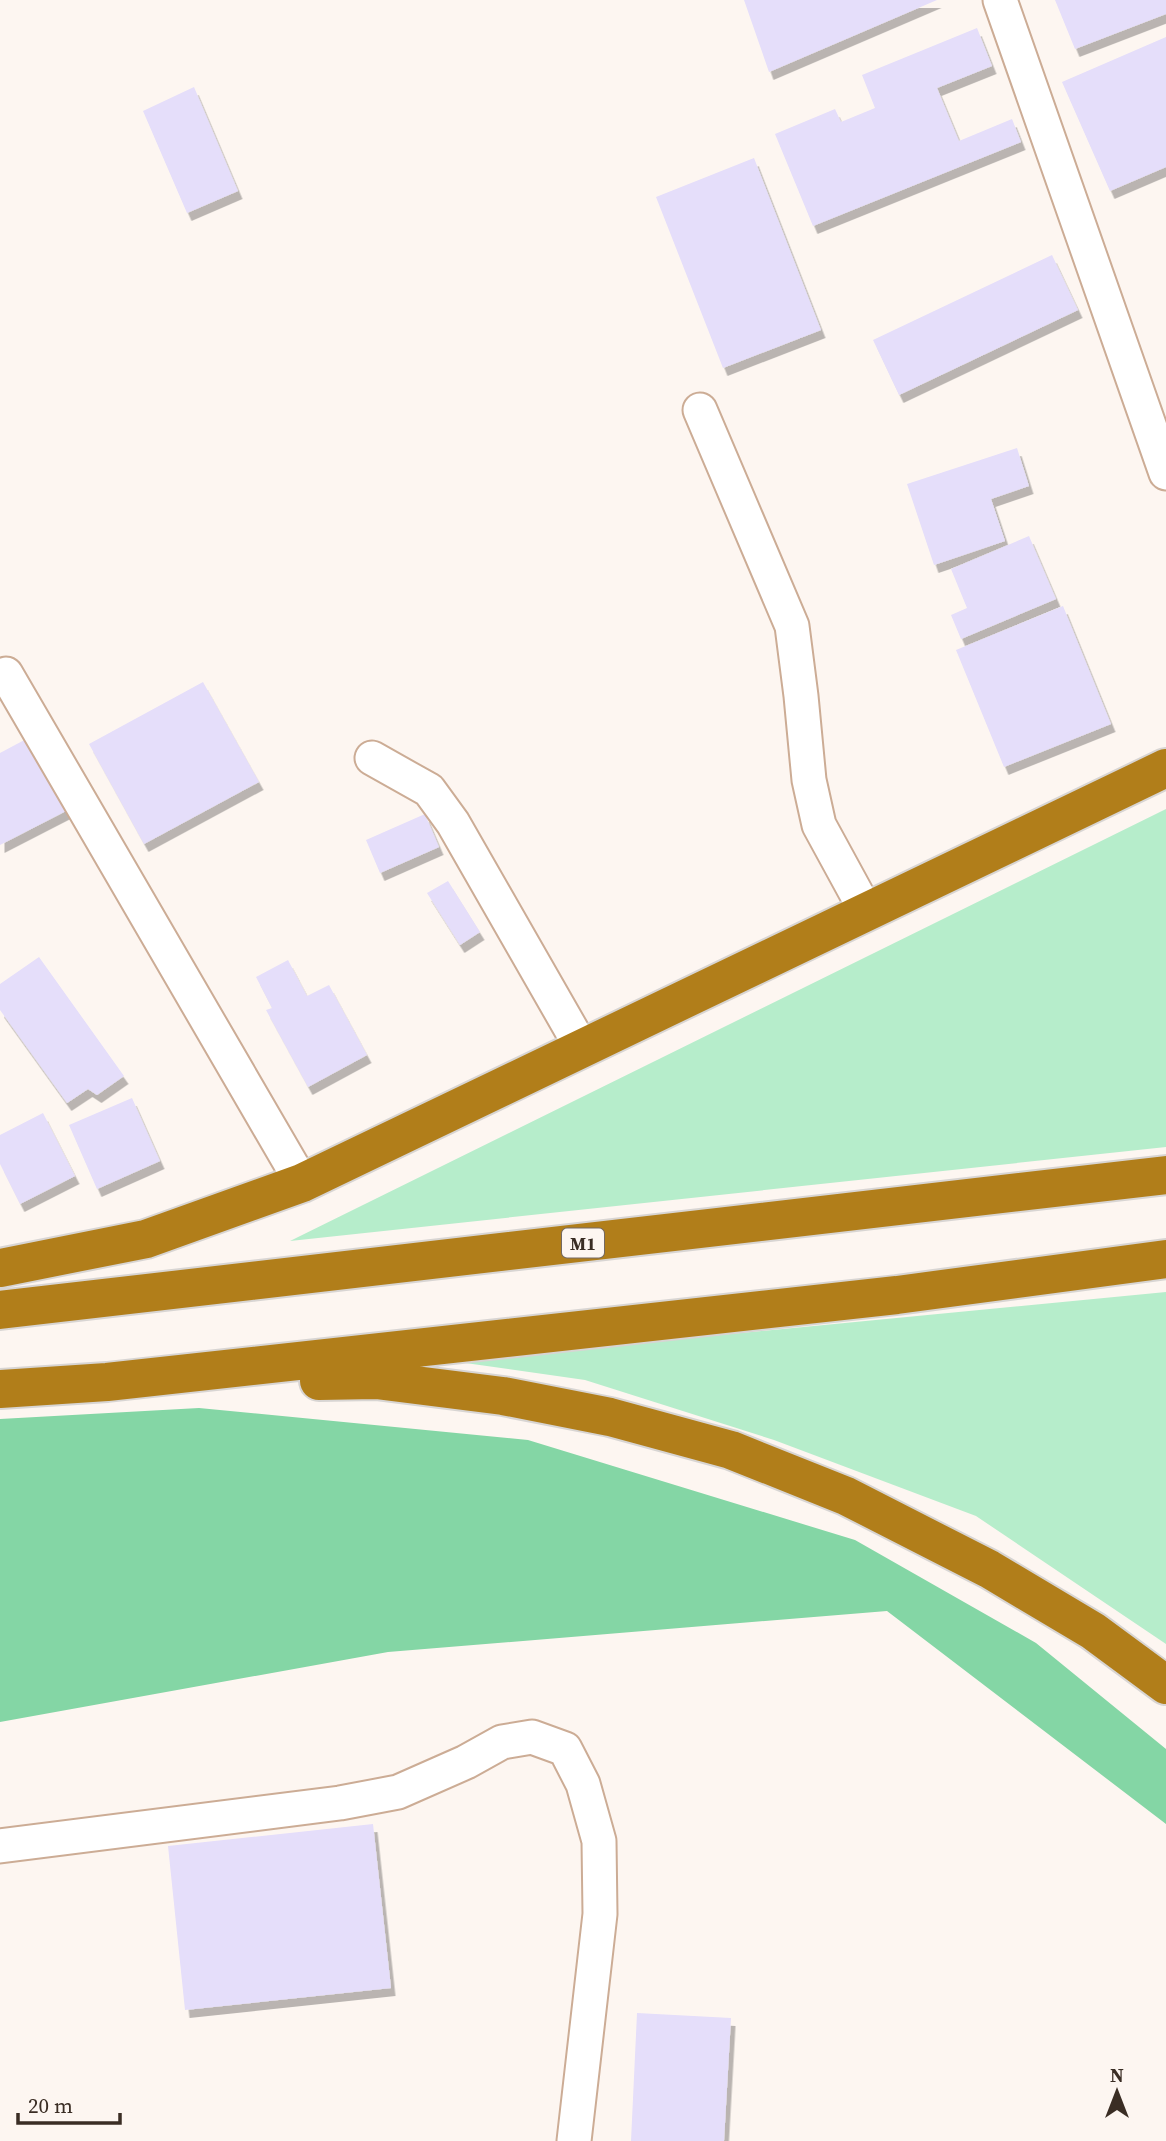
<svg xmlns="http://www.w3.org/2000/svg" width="1166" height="2141" font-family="'Source Serif 4',serif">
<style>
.green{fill:#b6edcb}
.forest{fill:#84d6a5}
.building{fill:#e5defa;filter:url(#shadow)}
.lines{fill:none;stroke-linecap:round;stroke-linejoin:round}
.minor-casing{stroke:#ccac95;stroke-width:37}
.highway-casing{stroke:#d8d5d3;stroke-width:42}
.minor{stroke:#fff;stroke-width:33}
.highway{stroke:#b17e1a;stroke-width:38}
.labels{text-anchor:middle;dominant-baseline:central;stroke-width:6;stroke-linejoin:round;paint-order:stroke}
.shield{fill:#fdf6f1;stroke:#746962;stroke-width:2}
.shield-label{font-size:18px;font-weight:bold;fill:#3a2d24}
</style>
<defs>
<filter id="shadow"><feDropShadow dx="4.5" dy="8" stdDeviation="0" flood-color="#0004"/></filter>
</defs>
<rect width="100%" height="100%" fill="#fdf6f1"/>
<path class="green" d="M 1166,809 L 1166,1147 L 290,1241 Z
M 1166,1292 L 1166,1644 L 976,1516 L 774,1440 L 585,1380 L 451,1361 Z"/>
<path class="forest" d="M 199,1408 L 528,1440 L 855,1540 L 1036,1643 L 1166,1749 L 1166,1824 L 887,1611 L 388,1652 L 0,1722 L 0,1419 Z"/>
<path class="building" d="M 744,0 L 937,0 L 769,72 Z
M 1055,0 L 1166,0 L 1166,14 L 1075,49 Z
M 977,28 L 992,66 L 937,88 L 959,141 L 1012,119 L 1021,142 L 813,226 L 775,134 L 835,109 L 841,122 L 875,108 L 862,75 Z
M 1166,37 L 1166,167 L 1110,191 L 1062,82 Z
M 194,87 L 238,191 L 187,213 L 143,111 Z
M 754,158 L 821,330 L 723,368 L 656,197 Z
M 1052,255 L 1078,310 L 899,395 L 873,340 Z
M 1017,448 L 1029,486 L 991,499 L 1005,541 L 934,565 L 907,484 Z
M 1029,536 L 1056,599 L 961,639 L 951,615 L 967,608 L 951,569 Z
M 1063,606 L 1111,724 L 1004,767 L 956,650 Z
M 203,682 L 259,782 L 144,844 L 89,744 Z
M 30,737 L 68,810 L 0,845 L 0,753 Z
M 425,814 L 439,847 L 380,873 L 366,840 Z
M 448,881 L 480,932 L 460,945 L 427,893 Z
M 39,957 L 124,1076 L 97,1095 L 88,1089 L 67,1103 L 0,1010 L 0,984 Z
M 288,960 L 307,996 L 329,985 L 367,1055 L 308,1087 L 266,1010 L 272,1008 L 256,977 Z
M 132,1098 L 160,1161 L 97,1189 L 69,1125 Z
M 43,1113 L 75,1176 L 20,1204 L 0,1164 L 0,1135 Z
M 373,1824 L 391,1988 L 185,2010 L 168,1846 Z
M 637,2013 L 731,2018 L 724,2141 L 631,2141 Z"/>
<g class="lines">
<defs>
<path id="minor" d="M 1000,0 L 1166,473
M 700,410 L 792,626 L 801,696 L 809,780 L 819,825 L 867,913
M 6,674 L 302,1183
M 372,758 L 429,790 L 453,823 L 583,1050
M 0,1846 L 340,1803 L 398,1792 L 466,1762 L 502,1742 L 532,1737 L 565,1749 L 583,1784 L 599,1841 L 600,1914 L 574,2141"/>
<path id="highway" d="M 0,1268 L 146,1239 L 302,1183 L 1166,768
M 0,1310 L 1166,1175
M 319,1381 L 376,1380 L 503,1396 L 610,1417 L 731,1450 L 846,1496 L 989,1569 L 1093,1631 L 1166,1685
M 0,1389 L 107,1382 L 897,1295 L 1166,1259"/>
</defs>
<use href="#minor" class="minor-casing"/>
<use href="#highway" class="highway-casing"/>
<use href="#minor" class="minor"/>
<use href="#highway" class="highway"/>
</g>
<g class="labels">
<rect class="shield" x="562" y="1228.5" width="42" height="29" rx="5"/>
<g class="shield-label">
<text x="583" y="1243">M1</text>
</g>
</g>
<g transform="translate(1117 2092)" stroke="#fdf6f1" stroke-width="5" paint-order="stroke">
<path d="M0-5L12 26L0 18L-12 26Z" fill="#3a2d24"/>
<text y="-10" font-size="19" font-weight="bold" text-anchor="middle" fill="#3a2d24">N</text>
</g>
<path d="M18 2113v10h102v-10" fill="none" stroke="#3a2d24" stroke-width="3.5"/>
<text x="28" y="2113" font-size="21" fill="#3a2d24" stroke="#fdf6f1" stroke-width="5" paint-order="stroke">20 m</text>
</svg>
